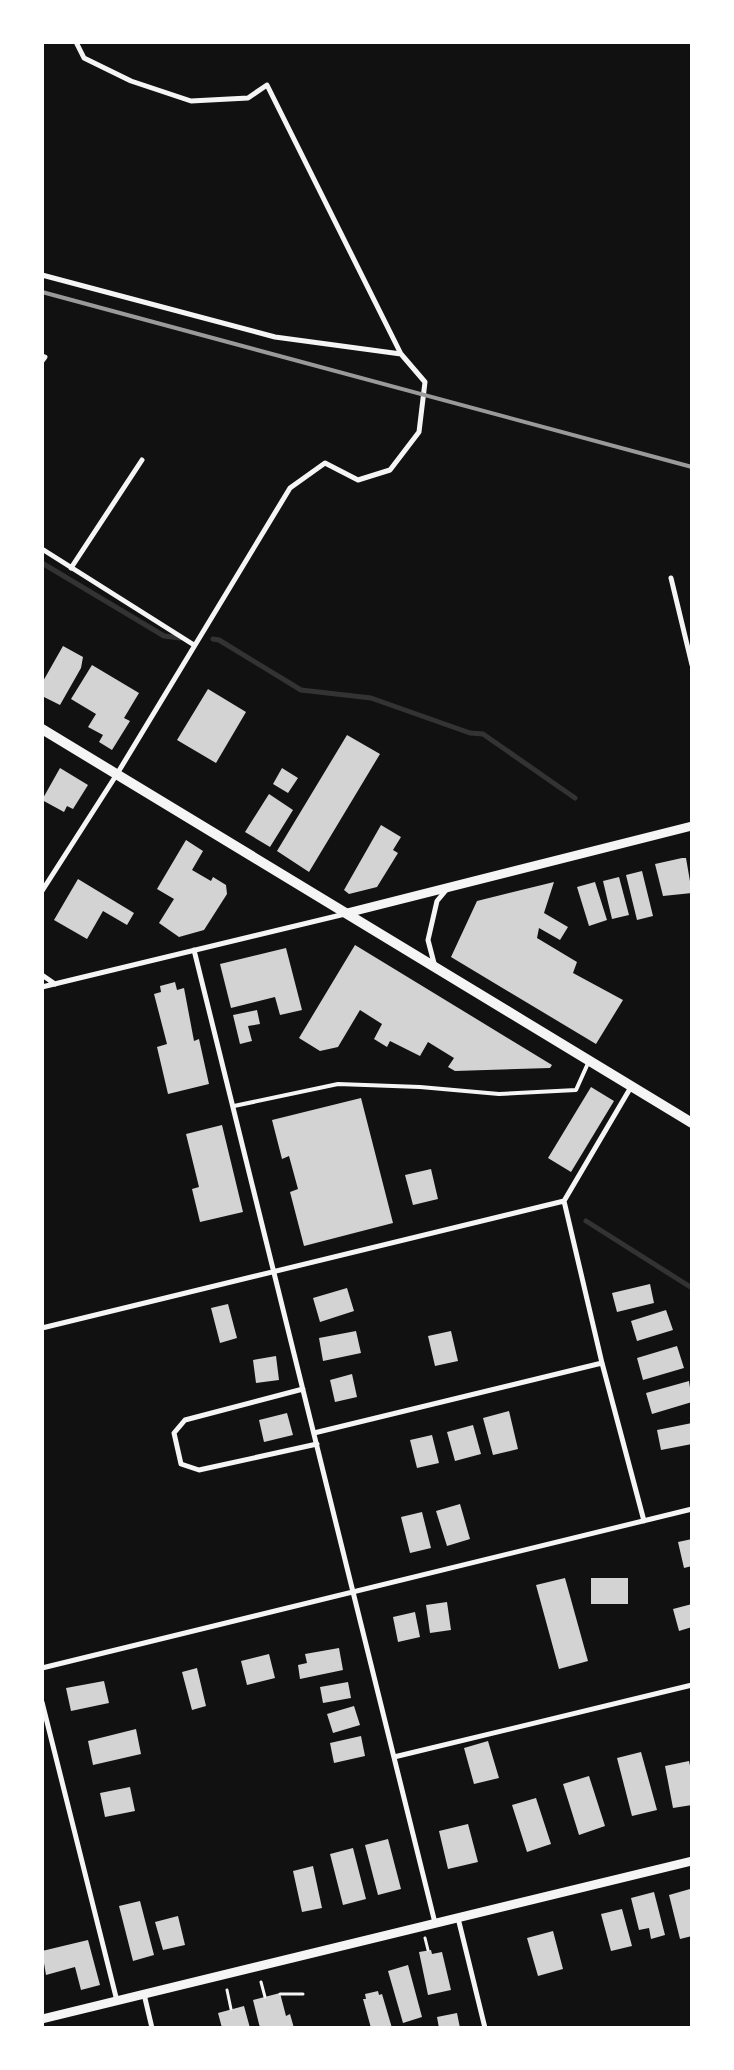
<svg xmlns="http://www.w3.org/2000/svg" width="734" height="2070" font-family="'Titillium Web',sans-serif">
<style>
.lines{fill:none;stroke-linecap:round;stroke-linejoin:round}
.stream{stroke:#333;stroke-width:5}
.building{fill:#d3d3d3}
.path{stroke:#f5f5f5;stroke-width:3}
.service{stroke:#f5f5f5;stroke-width:4}
.minor{stroke:#f5f5f5;stroke-width:5}
.tertiary{stroke:#f5f5f5;stroke-width:9}
.secondary{stroke:#f5f5f5;stroke-width:10}
.rail{stroke:#9a9a9a;stroke-width:4}
</style>
<rect width="100%" height="100%" fill="#111"/>
<g class="lines">
<path class="stream" d="M 42,563 L 164,636 L 180,638
M 213,639 L 219,640 L 301,690 L 371,698 L 470,733 L 483,734 L 575,798
M 586,1221 L 692,1288"/>
</g>
<path class="building" d="M 63,646 L 83,657 L 81,668 L 60,705 L 42,696 L 42,683 Z
M 92,665 L 139,693 L 124,718 L 130,721 L 112,750 L 99,742 L 103,735 L 88,727 L 96,714 L 71,699 Z
M 208,689 L 246,712 L 216,763 L 177,740 Z
M 347,735 L 380,754 L 309,872 L 277,851 Z
M 60,768 L 88,785 L 73,809 L 67,806 L 64,812 L 42,800 Z
M 282,768 L 298,778 L 288,793 L 273,784 Z
M 269,794 L 293,810 L 270,847 L 245,832 Z
M 381,825 L 401,837 L 393,850 L 398,853 L 377,887 L 349,894 L 344,890 Z
M 186,840 L 203,851 L 192,870 L 211,881 L 213,877 L 226,885 L 227,894 L 204,930 L 179,937 L 159,923 L 174,899 L 157,889 Z
M 682,858 L 686,858 L 692,893 L 663,896 L 655,864 Z
M 642,871 L 653,916 L 637,920 L 626,875 Z
M 619,877 L 629,915 L 612,919 L 603,881 Z
M 78,879 L 134,913 L 127,925 L 103,911 L 87,939 L 54,920 Z
M 554,882 L 544,913 L 568,927 L 560,940 L 539,928 L 537,938 L 577,962 L 573,973 L 623,1000 L 596,1044 L 451,957 L 477,901 Z
M 595,882 L 607,920 L 589,926 L 577,887 Z
M 355,945 L 552,1065 L 550,1068 L 455,1071 L 448,1067 L 454,1058 L 428,1042 L 420,1056 L 390,1041 L 387,1047 L 374,1039 L 382,1024 L 360,1010 L 338,1047 L 320,1051 L 299,1038 Z
M 286,948 L 302,1010 L 280,1015 L 275,997 L 231,1008 L 220,964 Z
M 175,982 L 177,990 L 184,988 L 194,1041 L 199,1039 L 209,1084 L 168,1094 L 157,1047 L 167,1044 L 154,994 L 161,992 L 160,986 Z
M 257,1010 L 260,1024 L 248,1026 L 252,1041 L 240,1044 L 233,1015 Z
M 591,1087 L 614,1101 L 571,1172 L 548,1158 Z
M 361,1098 L 393,1223 L 304,1246 L 290,1192 L 298,1189 L 289,1156 L 282,1159 L 272,1120 Z
M 222,1125 L 243,1212 L 200,1222 L 192,1189 L 199,1187 L 186,1134 Z
M 431,1169 L 438,1199 L 413,1205 L 405,1175 Z
M 650,1284 L 654,1303 L 617,1312 L 612,1293 Z
M 347,1288 L 354,1311 L 320,1322 L 313,1298 Z
M 228,1304 L 237,1338 L 220,1343 L 211,1308 Z
M 666,1310 L 673,1330 L 637,1341 L 631,1321 Z
M 356,1331 L 361,1353 L 323,1361 L 319,1338 Z
M 451,1331 L 458,1361 L 435,1366 L 428,1336 Z
M 677,1346 L 684,1368 L 643,1380 L 637,1358 Z
M 276,1356 L 279,1380 L 256,1383 L 253,1360 Z
M 352,1374 L 357,1397 L 335,1402 L 330,1380 Z
M 689,1381 L 692,1402 L 652,1414 L 646,1393 Z
M 509,1411 L 518,1449 L 493,1455 L 483,1418 Z
M 287,1413 L 293,1435 L 264,1442 L 259,1420 Z
M 692,1423 L 692,1444 L 661,1450 L 657,1430 Z
M 473,1425 L 481,1454 L 455,1461 L 447,1432 Z
M 432,1435 L 439,1463 L 417,1468 L 410,1440 Z
M 460,1504 L 470,1539 L 447,1546 L 436,1511 Z
M 422,1512 L 431,1548 L 410,1553 L 401,1517 Z
M 692,1539 L 692,1566 L 684,1568 L 678,1542 Z
M 565,1578 L 588,1661 L 559,1669 L 536,1585 Z
M 591,1578 L 628,1578 L 628,1604 L 591,1604 Z
M 447,1602 L 451,1630 L 430,1633 L 426,1605 Z
M 692,1604 L 692,1627 L 679,1631 L 673,1609 Z
M 415,1612 L 420,1637 L 398,1642 L 393,1617 Z
M 339,1648 L 343,1670 L 300,1679 L 298,1665 L 307,1663 L 305,1654 Z
M 269,1654 L 275,1678 L 247,1685 L 241,1661 Z
M 197,1668 L 206,1706 L 192,1710 L 182,1672 Z
M 104,1681 L 109,1703 L 71,1711 L 66,1688 Z
M 348,1682 L 351,1698 L 323,1703 L 320,1687 Z
M 354,1706 L 360,1725 L 333,1733 L 327,1714 Z
M 136,1729 L 141,1754 L 93,1765 L 88,1741 Z
M 361,1736 L 365,1756 L 334,1763 L 330,1743 Z
M 488,1741 L 499,1778 L 474,1784 L 464,1748 Z
M 641,1752 L 657,1810 L 632,1816 L 617,1758 Z
M 689,1761 L 692,1775 L 692,1805 L 673,1808 L 665,1766 Z
M 589,1776 L 605,1826 L 579,1835 L 563,1784 Z
M 130,1787 L 135,1811 L 105,1817 L 100,1793 Z
M 536,1798 L 551,1844 L 527,1852 L 512,1805 Z
M 468,1824 L 478,1862 L 448,1869 L 439,1831 Z
M 388,1839 L 401,1889 L 378,1895 L 365,1845 Z
M 353,1848 L 366,1899 L 343,1905 L 330,1854 Z
M 313,1866 L 322,1908 L 302,1912 L 293,1871 Z
M 690,1889 L 692,1936 L 680,1939 L 669,1895 Z
M 654,1892 L 665,1935 L 651,1939 L 649,1928 L 639,1930 L 631,1898 Z
M 140,1901 L 154,1955 L 133,1961 L 119,1906 Z
M 622,1909 L 632,1946 L 611,1951 L 601,1914 Z
M 178,1916 L 185,1945 L 163,1950 L 155,1922 Z
M 553,1931 L 563,1969 L 538,1976 L 527,1938 Z
M 88,1940 L 100,1985 L 81,1990 L 75,1967 L 46,1975 L 42,1951 Z
M 431,1950 L 432,1954 L 442,1952 L 451,1990 L 428,1995 L 419,1952 Z
M 408,1965 L 422,2017 L 403,2023 L 388,1971 Z
M 378,1991 L 379,1995 L 382,1994 L 392,2028 L 371,2028 L 363,1999 L 366,1999 L 365,1994 Z
M 280,1993 L 286,2016 L 290,2014 L 294,2028 L 260,2028 L 253,2000 Z
M 244,2006 L 250,2028 L 222,2028 L 218,2013 Z
M 457,2013 L 460,2028 L 439,2028 L 437,2017 Z"/>
<g class="lines">
<path class="path" d="M 425,1938 L 428,1950
M 261,1982 L 265,1997
M 227,1990 L 231,2009
M 280,1994 L 303,1994"/>
<path class="service" d="M 234,1106 L 338,1084 L 420,1087 L 499,1094 L 576,1090 L 589,1061"/>
<path class="minor" d="M 42,275 L 275,337 L 401,354
M 42,356 L 45,357 L 42,361
M 42,549 L 194,645
M 71,568 L 142,460
M 671,578 L 692,665
M 42,891 L 117,774 L 290,488 L 325,463 L 358,480 L 390,470 L 419,432 L 425,382 L 401,354 L 267,85 L 248,98 L 191,101 L 131,81 L 84,58 L 76,42
M 194,950 L 435,1923
M 435,967 L 428,940 L 437,901 L 447,889
M 42,975 L 55,984
M 42,987 L 345,914
M 631,1087 L 564,1201 L 602,1363 L 644,1521
M 42,1328 L 564,1201
M 303,1389 L 185,1420 L 174,1433 L 181,1464 L 199,1470 L 317,1444
M 314,1433 L 602,1363
M 42,1668 L 692,1509
M 42,1702 L 117,2001
M 394,1757 L 692,1685
M 458,1918 L 485,2028
M 144,1994 L 152,2028"/>
<path class="tertiary" d="M 347,913 L 692,826
M 42,2019 L 692,1861"/>
<path class="secondary" d="M 42,729 L 692,1123"/>
<path class="rail" d="M 42,292 L 692,467"/>
</g>
<rect width="734" height="2070" fill="none" stroke="#ffffff" stroke-width="88"/>
</svg>
